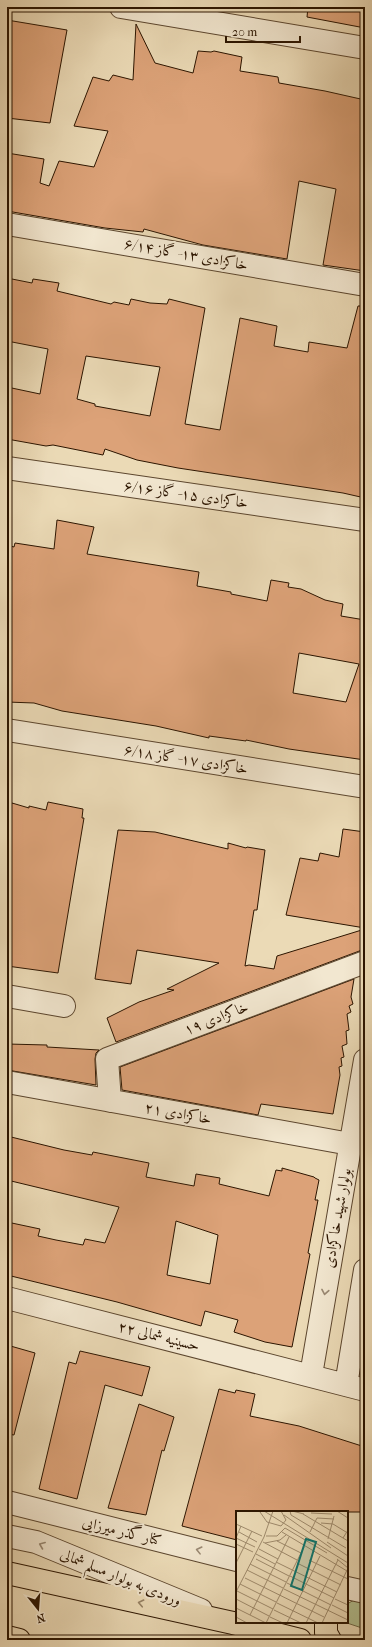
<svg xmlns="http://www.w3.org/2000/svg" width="372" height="1647" font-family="'IM FELL French Canon',Amiri,serif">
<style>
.grass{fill:#b3c091;stroke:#706a48}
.building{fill:#dca278;stroke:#2c1500;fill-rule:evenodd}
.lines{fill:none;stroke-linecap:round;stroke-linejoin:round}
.minor-casing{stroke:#5c462e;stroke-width:24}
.highway-casing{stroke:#2c1500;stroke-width:24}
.minor{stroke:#f2e7d0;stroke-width:22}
.highway{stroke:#ebdab6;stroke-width:22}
.oneway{stroke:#998872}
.oneway2{stroke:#958164}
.labels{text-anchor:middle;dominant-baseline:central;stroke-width:4;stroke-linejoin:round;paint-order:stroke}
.street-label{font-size:15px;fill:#2c1500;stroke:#f2e7d0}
.inset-road{fill:none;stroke:#9f8b6d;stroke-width:1}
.view{fill:#0f766e;fill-opacity:0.15;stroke:#0f766e;stroke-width:2}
.inset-edge{fill:none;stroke:#2c1500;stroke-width:2}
</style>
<rect width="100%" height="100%" fill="#ebdab6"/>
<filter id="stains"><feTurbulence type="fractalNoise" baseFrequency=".005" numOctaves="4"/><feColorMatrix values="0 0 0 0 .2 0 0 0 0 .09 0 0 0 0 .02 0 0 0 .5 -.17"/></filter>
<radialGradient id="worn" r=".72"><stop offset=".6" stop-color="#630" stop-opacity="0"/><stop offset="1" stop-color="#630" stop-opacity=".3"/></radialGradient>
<path class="grass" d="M 356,1599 L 365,1602 L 365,1629 L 344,1622 L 347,1622 L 347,1604 Z"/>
<path class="building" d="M 308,7 L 365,7 L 365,28 L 307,17 Z
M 7,20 L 67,30 L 50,123 L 7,118 Z
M 136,24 L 155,63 L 193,73 L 198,51 L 211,52 L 214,51 L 242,57 L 240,71 L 278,77 L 279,83 L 325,91 L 365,100 L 365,271 L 323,265 L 336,189 L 299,181 L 287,259 L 203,245 L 144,229 L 143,232 L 105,228 L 7,211 L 7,153 L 44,159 L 40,183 L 49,186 L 59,161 L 94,167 L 108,131 L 74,126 L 93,77 L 109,81 L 113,75 L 133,80 Z
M 7,278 L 32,283 L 33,279 L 59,283 L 57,291 L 111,304 L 114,302 L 129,305 L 131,299 L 150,303 L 167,304 L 169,299 L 205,308 L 185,424 L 220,430 L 240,318 L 277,326 L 274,346 L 308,352 L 309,342 L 347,348 L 358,306 L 365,306 L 365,498 L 343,493 L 178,468 L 137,460 L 105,449 L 103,455 L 53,445 L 46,446 L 7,439 L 7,387 L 40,394 L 48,349 L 7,341 ZM 86,356 L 160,367 L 150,416 L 95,406 L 95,404 L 77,399 Z
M 57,520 L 94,527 L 87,554 L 199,572 L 197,586 L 231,592 L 231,594 L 267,601 L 271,580 L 289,583 L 288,587 L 301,589 L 325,600 L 343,604 L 341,616 L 365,620 L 365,760 L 289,749 L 246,740 L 246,741 L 209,736 L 209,738 L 156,726 L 62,711 L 34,703 L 7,702 L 7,545 L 14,547 L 15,543 L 54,549 ZM 299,653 L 359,664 L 346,702 L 293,693 Z
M 48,802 L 83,809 L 82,818 L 84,818 L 58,973 L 7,966 L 7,809 L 10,809 L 12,803 L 29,808 L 29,806 L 46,810 Z
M 343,829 L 365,832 L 365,928 L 286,915 L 300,858 L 318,861 L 320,853 L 339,857 Z
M 118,830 L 155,832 L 228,849 L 228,843 L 246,848 L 247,847 L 265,850 L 257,910 L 254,910 L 245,966 L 249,965 L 274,969 L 277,956 L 365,929 L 362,950 L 116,1042 L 107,1018 L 139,1002 L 174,990 L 167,989 L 219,963 L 137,950 L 131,984 L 95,979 Z
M 354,979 L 351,997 L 353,1004 L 349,1006 L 351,1012 L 347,1014 L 349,1030 L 346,1031 L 347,1044 L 342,1046 L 344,1057 L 341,1058 L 342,1066 L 339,1067 L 340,1075 L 333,1114 L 261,1104 L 258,1115 L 122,1090 L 120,1067 Z
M 7,1044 L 47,1045 L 47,1047 L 99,1050 L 96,1053 L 95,1059 L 96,1085 L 7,1070 Z
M 7,1136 L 64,1150 L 92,1155 L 93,1152 L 149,1163 L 146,1177 L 194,1186 L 196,1174 L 220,1178 L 219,1184 L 269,1196 L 276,1170 L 282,1171 L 282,1168 L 314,1177 L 315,1178 L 319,1180 L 315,1200 L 318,1200 L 308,1253 L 310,1254 L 292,1347 L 265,1342 L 234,1332 L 238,1320 L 205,1311 L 201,1326 L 117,1302 L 7,1275 L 7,1222 L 40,1229 L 38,1236 L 56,1240 L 83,1245 L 85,1239 L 105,1243 L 119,1207 L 7,1180 ZM 176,1221 L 218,1235 L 210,1284 L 167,1275 Z
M 7,1345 L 35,1353 L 14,1435 L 7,1434 Z
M 80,1351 L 150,1367 L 142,1396 L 105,1385 L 77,1499 L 39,1489 L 69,1362 L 76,1364 Z
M 219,1389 L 235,1393 L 236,1390 L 255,1394 L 250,1416 L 299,1426 L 365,1447 L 365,1512 L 237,1512 L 237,1540 L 182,1526 Z
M 139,1404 L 174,1417 L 164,1451 L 162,1450 L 146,1515 L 108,1508 Z"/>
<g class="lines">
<defs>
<path id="minor" d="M 121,7 L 365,48
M 7,224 L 365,285
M 7,468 L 365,520
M 7,730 L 365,787
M 7,996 L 64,1006
M 7,1082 L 350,1144
M 110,1101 L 107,1059 L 365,962
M 7,1298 L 365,1390
M 311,1375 L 365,1060
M 346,1385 L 365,1270
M 7,1502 L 237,1560
M 7,1536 L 36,1542 L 201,1610
M 347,1588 L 365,1592"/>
<path id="highway" d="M 7,1573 L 233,1623 L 300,1640
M 326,1622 L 326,1633 L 330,1640
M 7,1637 L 19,1640"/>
</defs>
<use href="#minor" class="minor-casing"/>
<use href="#highway" class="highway-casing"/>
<use href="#minor" class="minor"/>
<use href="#highway" class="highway"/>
</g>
<defs><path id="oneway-chevron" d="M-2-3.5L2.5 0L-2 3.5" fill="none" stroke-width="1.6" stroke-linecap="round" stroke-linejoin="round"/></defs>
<g class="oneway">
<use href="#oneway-chevron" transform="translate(325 1292) rotate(100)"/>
<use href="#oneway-chevron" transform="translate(42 1545) rotate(-158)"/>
<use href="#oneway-chevron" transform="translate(199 1550) rotate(-166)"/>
</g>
<use class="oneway2" href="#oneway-chevron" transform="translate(141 1603) rotate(-168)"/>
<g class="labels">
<g class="street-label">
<text transform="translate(186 254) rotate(10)">خاکزادی ۱۳- گاز ۶/۱۴</text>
<text transform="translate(186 494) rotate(8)">خاکزادی ۱۵- گاز ۶/۱۶</text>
<text transform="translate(186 759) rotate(9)">خاکزادی ۱۷- گاز ۶/۱۸</text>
<text transform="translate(216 1018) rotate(-21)">خاکزادی ۱۹</text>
<text transform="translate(178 1113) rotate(10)">خاکزادی ۲۱</text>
<text transform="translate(337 1218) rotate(-80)">بولوار شهید خاکزادی</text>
<text transform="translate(159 1336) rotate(14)">حسینیه شمالی ۲۲</text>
<text transform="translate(122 1531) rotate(14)">کنار گذر میرزایی</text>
<text transform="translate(121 1577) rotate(22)">ورودی به بولوار مسلم شمالی</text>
</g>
</g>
<g transform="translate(236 1511)">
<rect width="112" height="112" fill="#ebdab6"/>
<path class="inset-road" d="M 28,0 L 112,52M 54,0 L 55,4 L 110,37M 56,0 L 68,3M 101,0 L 112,7M 24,1 L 31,11 L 45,15 L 50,9 L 45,0M 75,2 L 96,3M 67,3 L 107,27M 48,4 L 95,37M 85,12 L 97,13 L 110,21M 0,13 L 26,25M 5,15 L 0,27 L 19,36M 112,19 L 107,27 L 112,30M 3,21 L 21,31M 46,21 L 111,60M 74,21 L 81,7 L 98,8M 30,25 L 41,25 L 49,17 L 91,42M 92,28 L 98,5M 41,30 L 65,42M 27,31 L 61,49M 91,31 L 112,45M 29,32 L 44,29 L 50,24M 0,33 L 17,41M 23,38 L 42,48M 20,43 L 39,53M 20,48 L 53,65M 101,48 L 112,57M 73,49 L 112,68M 40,51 L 101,81M 0,52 L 16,20M 61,52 L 105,74M 14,53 L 50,71M 11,59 L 47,77M 54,65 L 98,87M 9,67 L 88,106M 51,72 L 95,94M 4,73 L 40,91M 48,78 L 112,109M 1,80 L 37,98M 0,81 L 28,26 L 37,0M 0,88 L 33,105M 99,88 L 112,94M 41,92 L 82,112M 96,94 L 112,102M 0,97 L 30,112M 38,99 L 65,112M 14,104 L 53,26M 0,106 L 11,112M 34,106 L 47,112M 30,112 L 68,36M 51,112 L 84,45M 70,112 L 102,49M 86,112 L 112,57"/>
<path class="view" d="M 70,28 L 80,31 L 66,79 L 55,75 Z"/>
<rect width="112" height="112" class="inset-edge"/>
</g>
<rect width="372" height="1647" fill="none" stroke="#ebdab6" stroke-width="24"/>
<rect x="8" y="8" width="356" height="1631" fill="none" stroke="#2c1500" stroke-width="2"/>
<rect x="12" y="12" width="348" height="1623" fill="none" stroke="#2c1500"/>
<g transform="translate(38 1609) rotate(163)" stroke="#f2e7d0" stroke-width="3" paint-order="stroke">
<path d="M0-3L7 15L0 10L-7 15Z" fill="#2c1500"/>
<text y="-6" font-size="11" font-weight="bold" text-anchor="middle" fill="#2c1500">N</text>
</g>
<path d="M226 36v6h74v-6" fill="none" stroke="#2c1500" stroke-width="2"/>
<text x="232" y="36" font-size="12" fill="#2c1500" stroke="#f2e7d0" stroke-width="3" paint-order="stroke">20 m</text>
<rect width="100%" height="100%" filter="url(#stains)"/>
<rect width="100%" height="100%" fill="url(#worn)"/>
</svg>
